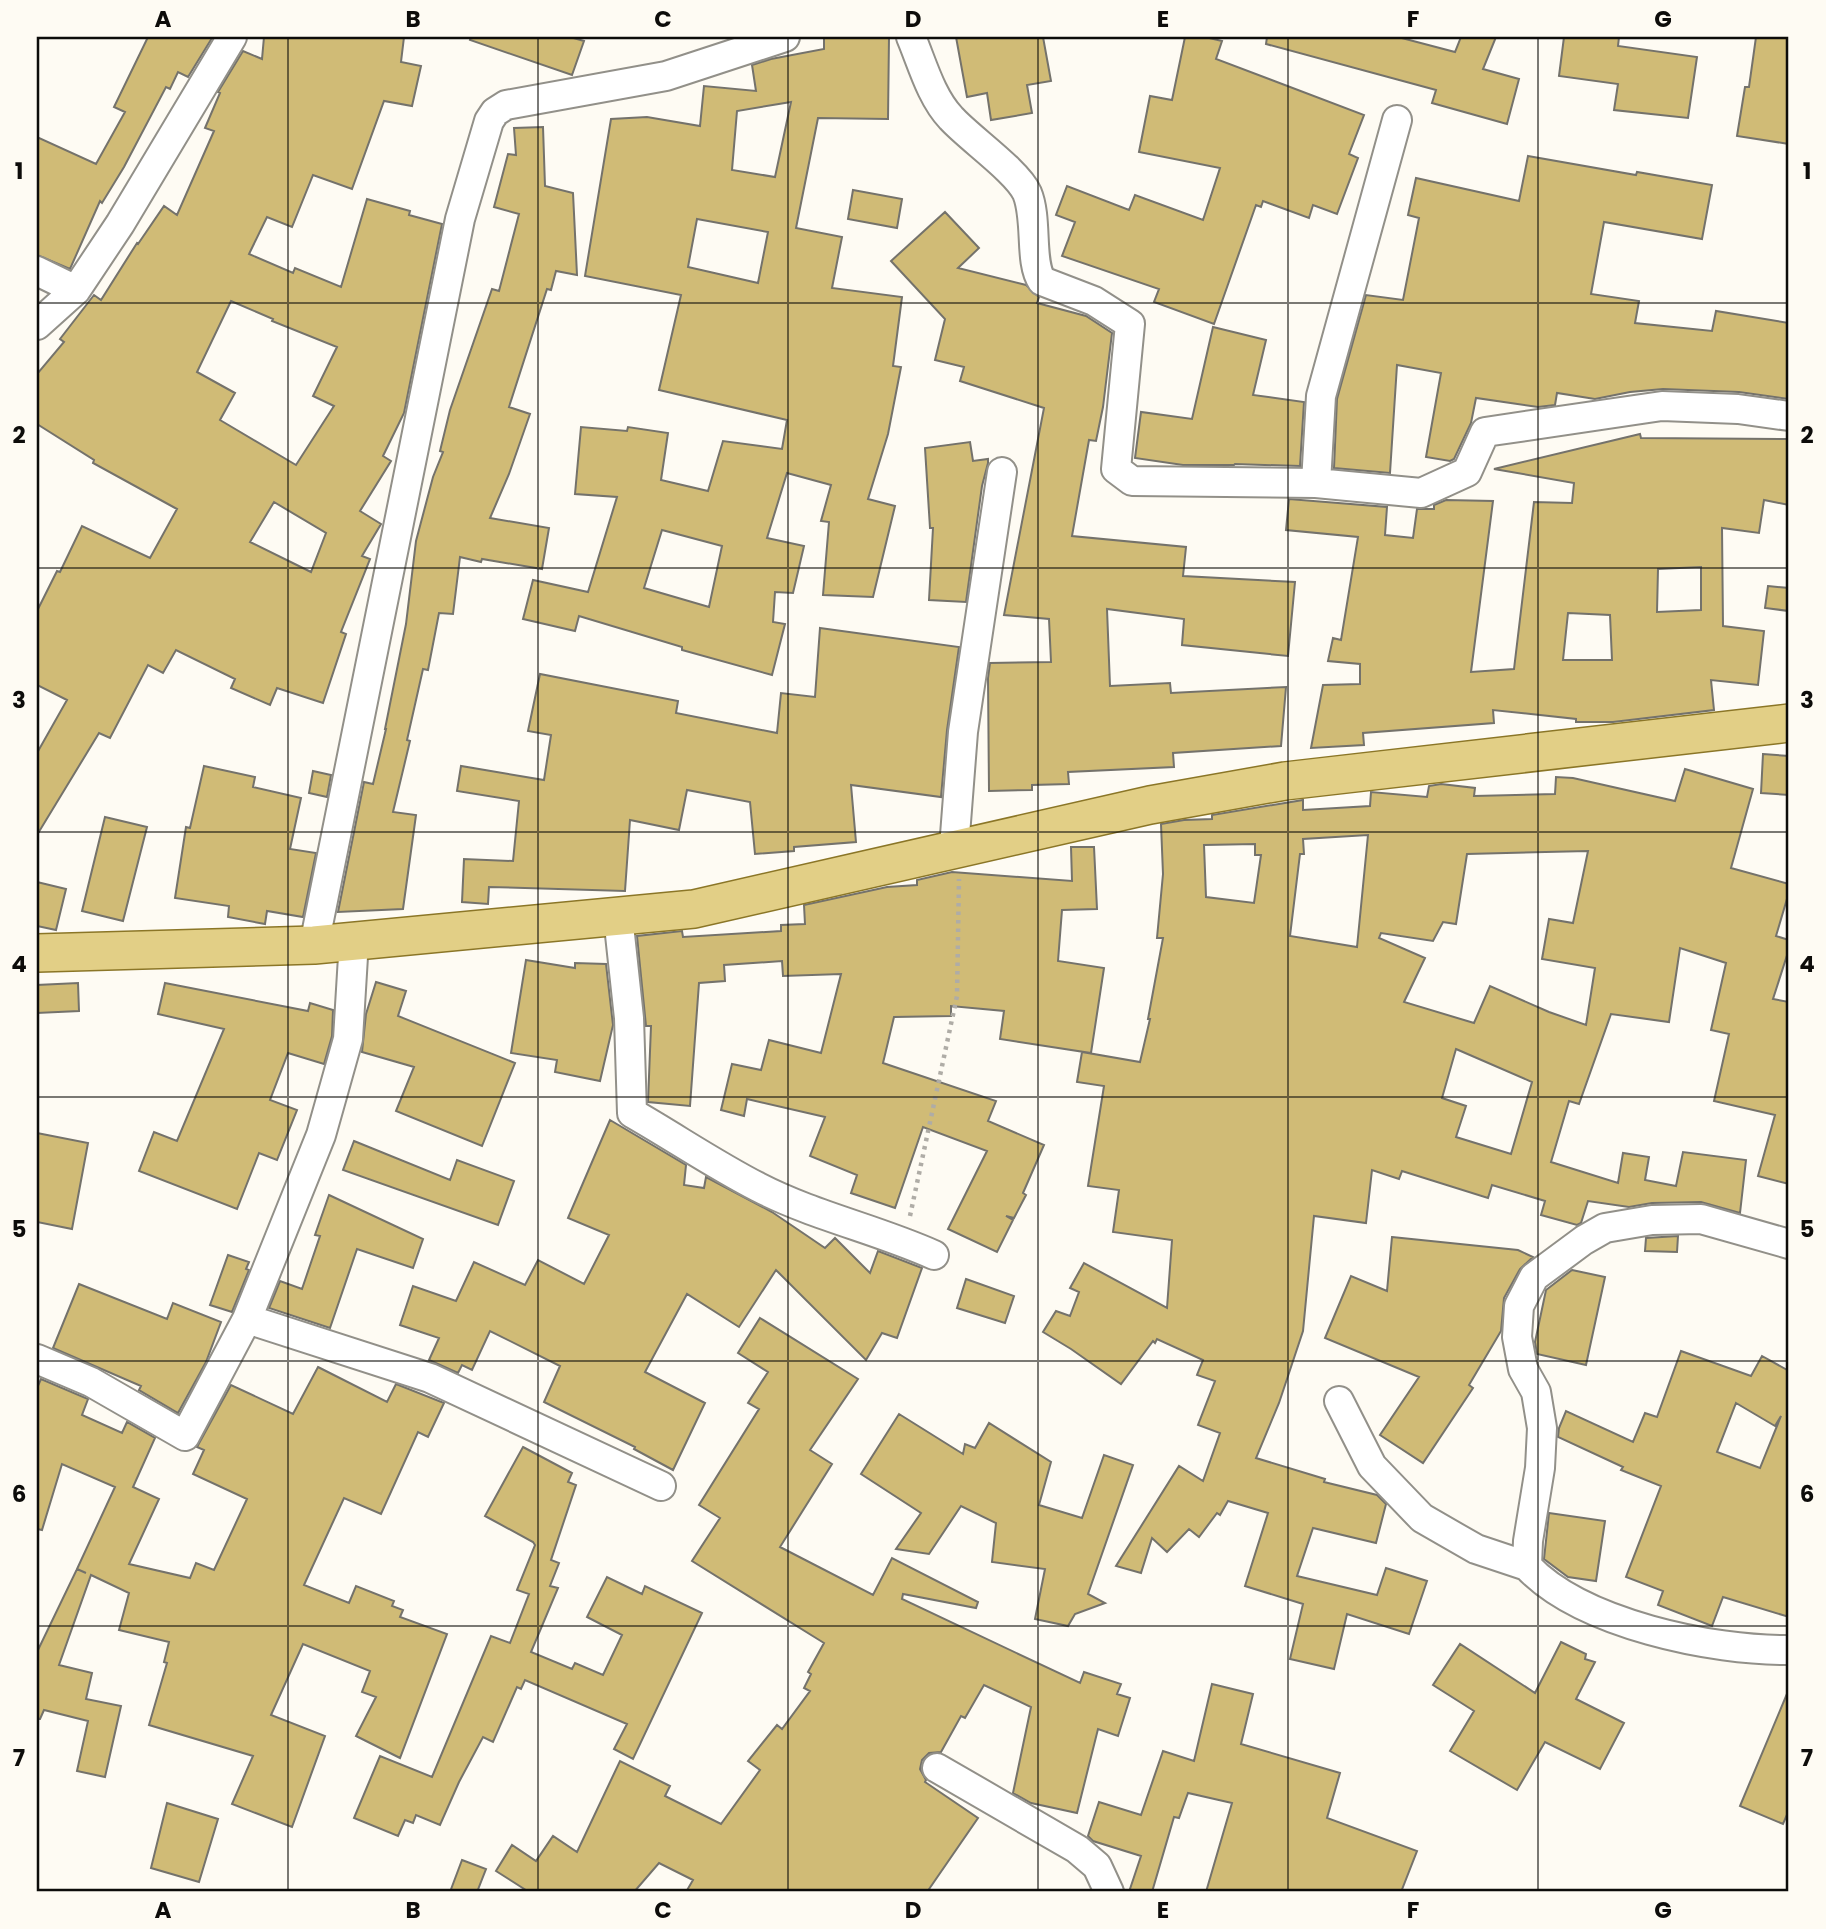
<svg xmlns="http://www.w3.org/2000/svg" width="1826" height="1929" font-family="Poppins,sans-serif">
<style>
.building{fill:#d0bb76;stroke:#74726b;stroke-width:2;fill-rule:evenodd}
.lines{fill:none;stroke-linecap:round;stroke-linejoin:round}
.minor-casing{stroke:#929089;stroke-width:32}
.major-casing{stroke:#8b7627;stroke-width:40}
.path{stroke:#afaca6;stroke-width:4.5;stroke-dasharray:3.5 5;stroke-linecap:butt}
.minor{stroke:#fff;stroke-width:28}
.major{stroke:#e2cf86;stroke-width:37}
.grid{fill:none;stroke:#0d0c0a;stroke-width:2;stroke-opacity:0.55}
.neatline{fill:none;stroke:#0d0c0a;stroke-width:2.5}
.grid-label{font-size:23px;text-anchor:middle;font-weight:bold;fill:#0d0c0a}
</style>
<rect width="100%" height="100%" fill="#fefbf3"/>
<path class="building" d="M 148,37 L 212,38 L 188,77 L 178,72 L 170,89 L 166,87 L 124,167 L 102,203 L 100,201 L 70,269 L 37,255 L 37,137 L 96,164 L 125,112 L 114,107 Z
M 264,37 L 404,37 L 401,62 L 421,66 L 412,106 L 384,101 L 352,189 L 313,175 L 292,227 L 267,217 L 249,254 L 293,273 L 295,268 L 341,287 L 367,199 L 410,211 L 409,215 L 442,224 L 404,413 L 383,456 L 391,461 L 360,511 L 381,524 L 362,556 L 370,559 L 341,632 L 346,634 L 323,703 L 277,688 L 270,705 L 231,688 L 235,679 L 176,650 L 163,673 L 148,665 L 110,738 L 99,733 L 37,835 L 37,753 L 67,700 L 37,685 L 37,611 L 57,571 L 60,572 L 82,526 L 150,558 L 177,509 L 93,463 L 94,460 L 37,424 L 37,374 L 64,342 L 60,339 L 94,295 L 101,300 L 137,243 L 138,244 L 164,206 L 177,215 L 214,131 L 205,128 L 220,93 L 218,92 L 243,51 L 262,59 ZM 231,301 L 273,319 L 272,321 L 337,347 L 313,396 L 334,406 L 296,465 L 220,420 L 235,393 L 197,372 ZM 274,502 L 326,533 L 311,572 L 250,542 Z
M 471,37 L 570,37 L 584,41 L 572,75 L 470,40 Z
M 824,37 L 889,37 L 888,119 L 818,118 L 796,228 L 842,237 L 832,288 L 902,297 L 893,366 L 901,367 L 888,434 L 868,499 L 895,506 L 873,597 L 823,595 L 829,522 L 821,521 L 831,485 L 787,473 L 767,538 L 804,546 L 793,593 L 775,592 L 773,622 L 785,624 L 772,675 L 682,650 L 682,647 L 579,616 L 575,631 L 523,619 L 533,580 L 588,592 L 617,497 L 575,494 L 581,427 L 627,431 L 628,427 L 668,433 L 661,480 L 708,491 L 723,441 L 782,449 L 787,420 L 659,390 L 681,295 L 585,276 L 611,119 L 647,117 L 700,126 L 704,86 L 756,91 L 752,65 L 771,59 L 824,49 ZM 791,102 L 775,177 L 732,170 L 737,111 ZM 697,219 L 768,232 L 758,283 L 688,267 ZM 662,530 L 722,546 L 709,607 L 644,588 Z
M 956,37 L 1043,37 L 1051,81 L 1027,85 L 1032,113 L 991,120 L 987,93 L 967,97 Z
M 1185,37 L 1205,37 L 1222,41 L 1216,59 L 1364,115 L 1349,154 L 1358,158 L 1337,214 L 1313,205 L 1309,218 L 1263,201 L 1261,207 L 1256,205 L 1214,324 L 1154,302 L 1159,289 L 1062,256 L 1075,222 L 1056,215 L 1067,186 L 1129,210 L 1135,195 L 1203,220 L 1220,168 L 1139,152 L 1150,96 L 1172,100 Z
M 1267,37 L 1398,37 L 1455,52 L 1461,37 L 1496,37 L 1483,69 L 1519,79 L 1507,124 L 1432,103 L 1436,90 L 1266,44 Z
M 1564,37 L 1619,37 L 1618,46 L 1697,57 L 1688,118 L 1614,110 L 1618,84 L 1559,76 Z
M 1756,37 L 1789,37 L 1789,144 L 1737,136 L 1745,87 L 1749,87 Z
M 543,127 L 545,186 L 573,193 L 577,275 L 556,271 L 551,290 L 547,289 L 509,407 L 530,414 L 509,474 L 490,518 L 549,528 L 542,569 L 482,559 L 481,562 L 460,557 L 453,614 L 439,613 L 428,670 L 423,669 L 407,740 L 410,741 L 393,812 L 416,815 L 403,909 L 338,912 L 364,782 L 373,784 L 386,729 L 385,729 L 406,624 L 416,541 L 433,477 L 443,452 L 440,451 L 450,410 L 492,289 L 499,291 L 519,214 L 494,207 L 508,154 L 516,155 L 514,128 Z
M 1528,156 L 1636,175 L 1637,172 L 1712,185 L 1702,239 L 1604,222 L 1591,294 L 1639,301 L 1635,323 L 1712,331 L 1716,311 L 1789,323 L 1789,399 L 1739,392 L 1663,389 L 1630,392 L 1595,399 L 1557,393 L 1555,405 L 1538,407 L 1476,398 L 1471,423 L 1454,459 L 1450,461 L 1426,457 L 1441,373 L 1397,365 L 1390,473 L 1334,468 L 1337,399 L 1366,295 L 1403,300 L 1419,218 L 1408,215 L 1416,178 L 1519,201 Z
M 853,190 L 902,199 L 897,228 L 848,219 Z
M 945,212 L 979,248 L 958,268 L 1026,285 L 1039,297 L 1037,303 L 1086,316 L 1112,333 L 1103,407 L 1096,441 L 1089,440 L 1072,536 L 1186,547 L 1183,576 L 1295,582 L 1288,656 L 1182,645 L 1184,619 L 1107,609 L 1110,686 L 1170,683 L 1171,693 L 1286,687 L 1281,746 L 1173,753 L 1174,767 L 1068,772 L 1069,784 L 1032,785 L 1032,790 L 989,791 L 988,678 L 990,663 L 1051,662 L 1049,619 L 1004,615 L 1044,408 L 960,381 L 964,367 L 935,360 L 945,319 L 891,261 Z
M 1213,327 L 1266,340 L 1253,395 L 1304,402 L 1300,466 L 1235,464 L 1234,465 L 1183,465 L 1135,458 L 1141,412 L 1192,419 Z
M 1640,434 L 1641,438 L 1789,439 L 1789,505 L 1764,500 L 1759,533 L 1722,528 L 1723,626 L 1764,631 L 1758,685 L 1711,680 L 1714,710 L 1613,722 L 1576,722 L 1576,719 L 1493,710 L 1494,723 L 1363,733 L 1364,745 L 1311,748 L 1323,685 L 1360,684 L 1360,664 L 1328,661 L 1333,638 L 1341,640 L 1358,537 L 1286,530 L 1289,499 L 1387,507 L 1385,535 L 1413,538 L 1417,509 L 1434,509 L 1434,505 L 1446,500 L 1493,501 L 1471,672 L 1514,669 L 1534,502 L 1572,503 L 1574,483 L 1494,469 ZM 1701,567 L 1701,610 L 1657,612 L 1658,569 ZM 1568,613 L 1610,615 L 1612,660 L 1563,660 Z
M 970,442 L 973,461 L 988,459 L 988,463 L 982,486 L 966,602 L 929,600 L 933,528 L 930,528 L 925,448 Z
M 1768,586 L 1789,588 L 1789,611 L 1765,608 Z
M 820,628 L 959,647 L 947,730 L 941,797 L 851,785 L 856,842 L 794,847 L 794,851 L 755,854 L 750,802 L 687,790 L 679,830 L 630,820 L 625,891 L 489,887 L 488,904 L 462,902 L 464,859 L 513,861 L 519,801 L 457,791 L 461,766 L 544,780 L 551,735 L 528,731 L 540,674 L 678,701 L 676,713 L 777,733 L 781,693 L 815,697 Z
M 1763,754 L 1789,756 L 1789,795 L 1761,793 Z
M 204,766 L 255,777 L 253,787 L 301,798 L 290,849 L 316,853 L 303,917 L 267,911 L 265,924 L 228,917 L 229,906 L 175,898 L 186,827 L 190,828 Z
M 1685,769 L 1753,789 L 1731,868 L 1789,884 L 1789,892 L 1776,936 L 1789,940 L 1789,949 L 1773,999 L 1789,1002 L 1789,1184 L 1758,1176 L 1775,1115 L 1714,1101 L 1729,1034 L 1711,1030 L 1726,963 L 1680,948 L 1669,1022 L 1611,1014 L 1579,1104 L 1569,1101 L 1551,1162 L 1618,1183 L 1623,1153 L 1649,1157 L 1645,1180 L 1676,1186 L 1683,1152 L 1746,1160 L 1740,1213 L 1701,1202 L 1652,1203 L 1629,1207 L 1588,1201 L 1581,1223 L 1577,1225 L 1541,1215 L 1545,1201 L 1492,1185 L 1488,1198 L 1402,1171 L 1399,1179 L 1372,1170 L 1366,1223 L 1314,1216 L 1303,1331 L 1279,1403 L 1256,1458 L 1325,1479 L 1324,1482 L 1377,1495 L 1386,1504 L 1376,1543 L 1313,1528 L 1297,1576 L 1377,1595 L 1386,1568 L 1427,1581 L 1409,1634 L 1347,1614 L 1334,1669 L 1290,1659 L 1303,1604 L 1245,1586 L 1268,1513 L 1228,1501 L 1220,1515 L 1217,1513 L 1199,1537 L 1189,1529 L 1167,1552 L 1152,1538 L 1141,1573 L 1116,1566 L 1179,1466 L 1203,1481 L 1220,1433 L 1198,1425 L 1215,1381 L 1197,1375 L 1203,1360 L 1157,1339 L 1155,1343 L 1153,1341 L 1121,1384 L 1071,1349 L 1043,1332 L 1056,1311 L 1070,1316 L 1079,1292 L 1070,1288 L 1084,1263 L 1167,1308 L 1172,1240 L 1113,1232 L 1119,1190 L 1088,1186 L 1104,1086 L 1077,1082 L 1082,1052 L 1140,1062 L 1150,1019 L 1148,1019 L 1163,938 L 1157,938 L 1163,874 L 1161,824 L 1184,820 L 1212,819 L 1212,815 L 1303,800 L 1303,810 L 1370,806 L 1371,792 L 1427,797 L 1429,786 L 1441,784 L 1475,788 L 1474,796 L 1555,794 L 1556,777 L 1573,778 L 1675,801 ZM 1368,835 L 1357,947 L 1290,936 L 1300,854 L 1304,854 L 1303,839 ZM 1255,844 L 1255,855 L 1261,855 L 1254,903 L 1206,897 L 1204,845 ZM 1588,851 L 1573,923 L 1549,919 L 1542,959 L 1595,968 L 1586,1025 L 1549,1012 L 1490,986 L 1474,1023 L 1404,1002 L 1425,958 L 1379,938 L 1381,933 L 1433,941 L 1443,922 L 1456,924 L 1467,854 ZM 1456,1049 L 1532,1082 L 1511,1154 L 1456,1137 L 1466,1106 L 1442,1098 Z
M 313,771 L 331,775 L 327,797 L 309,793 Z
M 105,817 L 147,827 L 123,921 L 82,911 Z
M 1071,847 L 1094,847 L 1097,909 L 1062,910 L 1058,961 L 1104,968 L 1091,1053 L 1000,1039 L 1004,1011 L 951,1006 L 951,1016 L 894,1017 L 883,1063 L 996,1101 L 988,1121 L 1044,1145 L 1023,1193 L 1026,1195 L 1014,1218 L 1006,1216 L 1013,1220 L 997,1252 L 948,1229 L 987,1151 L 923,1127 L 895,1208 L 851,1193 L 857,1175 L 810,1156 L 825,1117 L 747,1099 L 744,1116 L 721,1110 L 732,1064 L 761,1070 L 769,1040 L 821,1053 L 841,974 L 783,976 L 782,961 L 724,965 L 725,981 L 699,983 L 690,1106 L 648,1102 L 651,1026 L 646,1026 L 637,936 L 682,931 L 683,937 L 781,931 L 781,925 L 805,924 L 804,905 L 887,887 L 917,885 L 917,880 L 952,872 L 1072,881 Z
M 37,882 L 66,889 L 56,930 L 37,926 Z
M 526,960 L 575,968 L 575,963 L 606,964 L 613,1025 L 600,1081 L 555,1072 L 557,1060 L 511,1053 Z
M 376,982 L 406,991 L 398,1016 L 515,1063 L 482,1146 L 396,1111 L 414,1067 L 362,1052 L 366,1014 Z
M 78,983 L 79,1011 L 37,1013 L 37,985 Z
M 165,983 L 308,1011 L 310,1003 L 333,1010 L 332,1036 L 324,1064 L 288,1053 L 270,1100 L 297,1110 L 277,1160 L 259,1153 L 237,1209 L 139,1171 L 154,1132 L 177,1141 L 224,1029 L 158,1014 Z
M 610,1120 L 686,1165 L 684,1185 L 704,1188 L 706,1177 L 772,1212 L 825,1248 L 835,1238 L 870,1273 L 878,1251 L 922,1268 L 897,1338 L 882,1333 L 866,1360 L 776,1270 L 739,1327 L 687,1294 L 645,1372 L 705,1403 L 673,1470 L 634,1449 L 635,1447 L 544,1402 L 560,1366 L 490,1331 L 472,1370 L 462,1365 L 458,1373 L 429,1360 L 439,1338 L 400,1325 L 413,1286 L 456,1301 L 474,1262 L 525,1285 L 538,1260 L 584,1284 L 609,1235 L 568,1218 Z
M 37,1133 L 88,1143 L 72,1229 L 37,1222 Z
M 354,1141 L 450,1180 L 457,1160 L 514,1181 L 498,1225 L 343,1170 Z
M 329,1195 L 423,1239 L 413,1268 L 357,1249 L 330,1328 L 269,1308 L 280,1281 L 302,1289 L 320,1236 L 315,1235 Z
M 1678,1236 L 1677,1252 L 1645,1251 L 1646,1238 Z
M 1392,1237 L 1518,1250 L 1533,1257 L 1520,1269 L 1504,1298 L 1501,1331 L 1469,1385 L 1473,1388 L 1423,1463 L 1380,1435 L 1419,1377 L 1325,1338 L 1351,1276 L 1387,1291 Z
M 228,1255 L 249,1262 L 246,1269 L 249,1270 L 232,1312 L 210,1305 Z
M 1572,1270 L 1605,1277 L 1586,1365 L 1537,1354 L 1535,1342 L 1546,1290 Z
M 966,1279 L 1014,1296 L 1005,1323 L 957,1308 Z
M 79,1284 L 167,1319 L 173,1303 L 221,1322 L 206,1362 L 178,1413 L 139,1390 L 141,1386 L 53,1348 Z
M 760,1318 L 858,1379 L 810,1450 L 832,1464 L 780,1547 L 873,1595 L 892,1558 L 978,1602 L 976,1608 L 903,1594 L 902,1599 L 1080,1683 L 1084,1672 L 1121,1684 L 1117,1694 L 1130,1698 L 1118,1736 L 1098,1729 L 1077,1813 L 1031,1803 L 1013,1793 L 1031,1707 L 984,1685 L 965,1718 L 961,1716 L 941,1752 L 929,1753 L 922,1760 L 920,1769 L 926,1780 L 925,1782 L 978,1818 L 927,1892 L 686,1892 L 693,1880 L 659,1863 L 634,1892 L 529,1892 L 496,1871 L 512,1845 L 536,1861 L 553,1836 L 577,1852 L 620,1761 L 670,1786 L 665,1796 L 721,1824 L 760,1770 L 748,1761 L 777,1725 L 782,1729 L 810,1691 L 804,1688 L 811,1674 L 808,1672 L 824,1643 L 692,1561 L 720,1518 L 699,1505 L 759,1409 L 748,1403 L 768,1372 L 738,1353 Z
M 1681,1351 L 1751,1376 L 1762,1356 L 1789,1371 L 1789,1617 L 1723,1597 L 1712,1626 L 1658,1605 L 1663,1591 L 1626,1577 L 1661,1486 L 1621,1470 L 1623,1467 L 1558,1437 L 1559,1428 L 1566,1411 L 1633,1442 L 1645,1413 L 1657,1417 ZM 1736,1403 L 1775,1426 L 1781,1416 L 1760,1468 L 1717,1452 Z
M 318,1367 L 387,1402 L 396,1384 L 444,1403 L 428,1437 L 418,1432 L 381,1514 L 344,1498 L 304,1585 L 349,1603 L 356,1586 L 394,1601 L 392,1606 L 403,1610 L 400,1617 L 447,1634 L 400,1758 L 356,1736 L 376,1697 L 362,1692 L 370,1671 L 303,1644 L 271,1715 L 325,1736 L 292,1827 L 232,1804 L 253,1756 L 149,1725 L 167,1663 L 164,1662 L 169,1642 L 119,1630 L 129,1593 L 91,1575 L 59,1665 L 92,1673 L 86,1699 L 121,1706 L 105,1777 L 77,1771 L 88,1721 L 44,1710 L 40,1719 L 37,1719 L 37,1652 L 77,1569 L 86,1573 L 77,1569 L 115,1487 L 62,1464 L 42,1530 L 37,1529 L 37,1388 L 41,1379 L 88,1399 L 82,1415 L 122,1433 L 127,1422 L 155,1438 L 133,1487 L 159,1499 L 129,1564 L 190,1578 L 196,1563 L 214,1570 L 247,1499 L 193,1474 L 204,1450 L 197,1447 L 231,1385 L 293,1414 Z
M 899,1414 L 963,1454 L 965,1444 L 975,1448 L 989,1423 L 1051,1462 L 1039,1505 L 1082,1518 L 1104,1455 L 1133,1465 L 1088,1594 L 1105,1603 L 1075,1614 L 1068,1626 L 1035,1619 L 1045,1569 L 992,1562 L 996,1523 L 961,1506 L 929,1554 L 896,1549 L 921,1513 L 861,1474 Z
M 523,1447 L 572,1473 L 568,1482 L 576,1485 L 551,1560 L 559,1563 L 550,1586 L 558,1588 L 531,1652 L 572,1669 L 575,1663 L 603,1675 L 622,1635 L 587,1617 L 607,1577 L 642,1594 L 645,1586 L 702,1613 L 633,1759 L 614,1749 L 627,1724 L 525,1680 L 521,1689 L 517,1687 L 493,1742 L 483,1737 L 459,1782 L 440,1825 L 416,1815 L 413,1823 L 405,1820 L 398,1836 L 354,1818 L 380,1756 L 432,1777 L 491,1636 L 510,1643 L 529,1594 L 517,1590 L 535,1545 L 533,1542 L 485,1516 Z
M 1549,1513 L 1605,1521 L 1596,1581 L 1568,1577 L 1544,1559 Z
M 1561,1642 L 1586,1654 L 1585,1659 L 1595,1662 L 1576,1699 L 1624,1723 L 1600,1769 L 1545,1742 L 1517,1790 L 1450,1751 L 1474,1711 L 1433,1685 L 1460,1644 L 1535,1693 Z
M 1212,1684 L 1253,1694 L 1241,1744 L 1340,1773 L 1327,1818 L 1417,1851 L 1401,1892 L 1206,1892 L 1232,1803 L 1188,1793 L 1179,1818 L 1174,1817 L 1152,1892 L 1129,1892 L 1141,1856 L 1093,1841 L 1088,1836 L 1099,1802 L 1141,1815 L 1163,1751 L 1194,1761 Z
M 1789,1689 L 1789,1810 L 1783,1824 L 1740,1806 Z
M 167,1803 L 218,1819 L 199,1882 L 151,1868 Z
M 462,1860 L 486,1869 L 477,1892 L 450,1892 Z"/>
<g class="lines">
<defs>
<path id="minor" d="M 911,37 C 922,63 931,97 951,118 C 969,138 1017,171 1027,193 C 1038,219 1029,262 1042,281 L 1094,301 L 1130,324 L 1116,469 L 1132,481 L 1316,483 L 1421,493 L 1467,472 L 1485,432 L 1662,406 L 1738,409 L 1789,416
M 37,271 L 76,290
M 37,325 L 76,290 L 120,224 L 232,37
M 1316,483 L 1321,396 L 1397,120
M 954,848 L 963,732 L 1002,472
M 618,916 L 629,1018 L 632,1113 C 674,1137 715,1165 758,1187 C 814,1216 876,1229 934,1255
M 314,945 L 460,219 L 489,121 L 495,112 L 506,105 L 666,76 L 785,37
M 1789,1244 L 1701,1219 L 1652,1220 L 1605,1228 L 1584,1240 L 1534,1277 L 1519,1306 L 1517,1337 L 1523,1369 L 1536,1392 L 1542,1428 L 1540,1468 L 1528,1541 L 1527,1566 C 1581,1624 1713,1651 1789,1650
M 247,1319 L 430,1378 L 661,1486
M 37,1359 L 91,1382 L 185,1436 L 247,1319 L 321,1135 L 348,1039 L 354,940
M 1339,1401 L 1372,1466 L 1422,1518 L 1476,1549 L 1527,1566
M 937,1768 L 1077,1849 L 1097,1866 L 1109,1892"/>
<path id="major" d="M 37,953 L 314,945 L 694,909 L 1150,805 L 1285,781 L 1789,723"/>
</defs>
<use href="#minor" class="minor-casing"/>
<use href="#major" class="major-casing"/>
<path class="path" d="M 910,1216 L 957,996 L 959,879"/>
<use href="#minor" class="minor"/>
<use href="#major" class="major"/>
</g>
<path class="grid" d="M 288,37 L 288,1892M 538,37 L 538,1892M 788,37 L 788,1892M 1038,37 L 1038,1892M 1288,37 L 1288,1892M 1538,37 L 1538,1892M 37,303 L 1789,303M 37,568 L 1789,568M 37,832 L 1789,832M 37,1097 L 1789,1097M 37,1361 L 1789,1361M 37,1626 L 1789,1626"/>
<rect width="1826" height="1929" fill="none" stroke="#fefbf3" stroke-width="77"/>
<rect x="38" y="38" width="1749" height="1852" class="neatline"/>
<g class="grid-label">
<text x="163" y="27">A</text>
<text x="413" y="27">B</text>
<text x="663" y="27">C</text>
<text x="913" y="27">D</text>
<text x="1163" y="27">E</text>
<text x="1413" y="27">F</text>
<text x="1663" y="27">G</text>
<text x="19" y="179">1</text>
<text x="1807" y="179">1</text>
<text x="19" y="443">2</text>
<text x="1807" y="443">2</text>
<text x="19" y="708">3</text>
<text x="1807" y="708">3</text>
<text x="19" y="972">4</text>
<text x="1807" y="972">4</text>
<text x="19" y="1237">5</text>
<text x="1807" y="1237">5</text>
<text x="19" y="1502">6</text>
<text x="1807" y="1502">6</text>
<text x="19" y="1766">7</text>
<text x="1807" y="1766">7</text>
<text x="163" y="1918">A</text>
<text x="413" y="1918">B</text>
<text x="663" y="1918">C</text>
<text x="913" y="1918">D</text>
<text x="1163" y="1918">E</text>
<text x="1413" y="1918">F</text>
<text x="1663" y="1918">G</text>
</g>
</svg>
